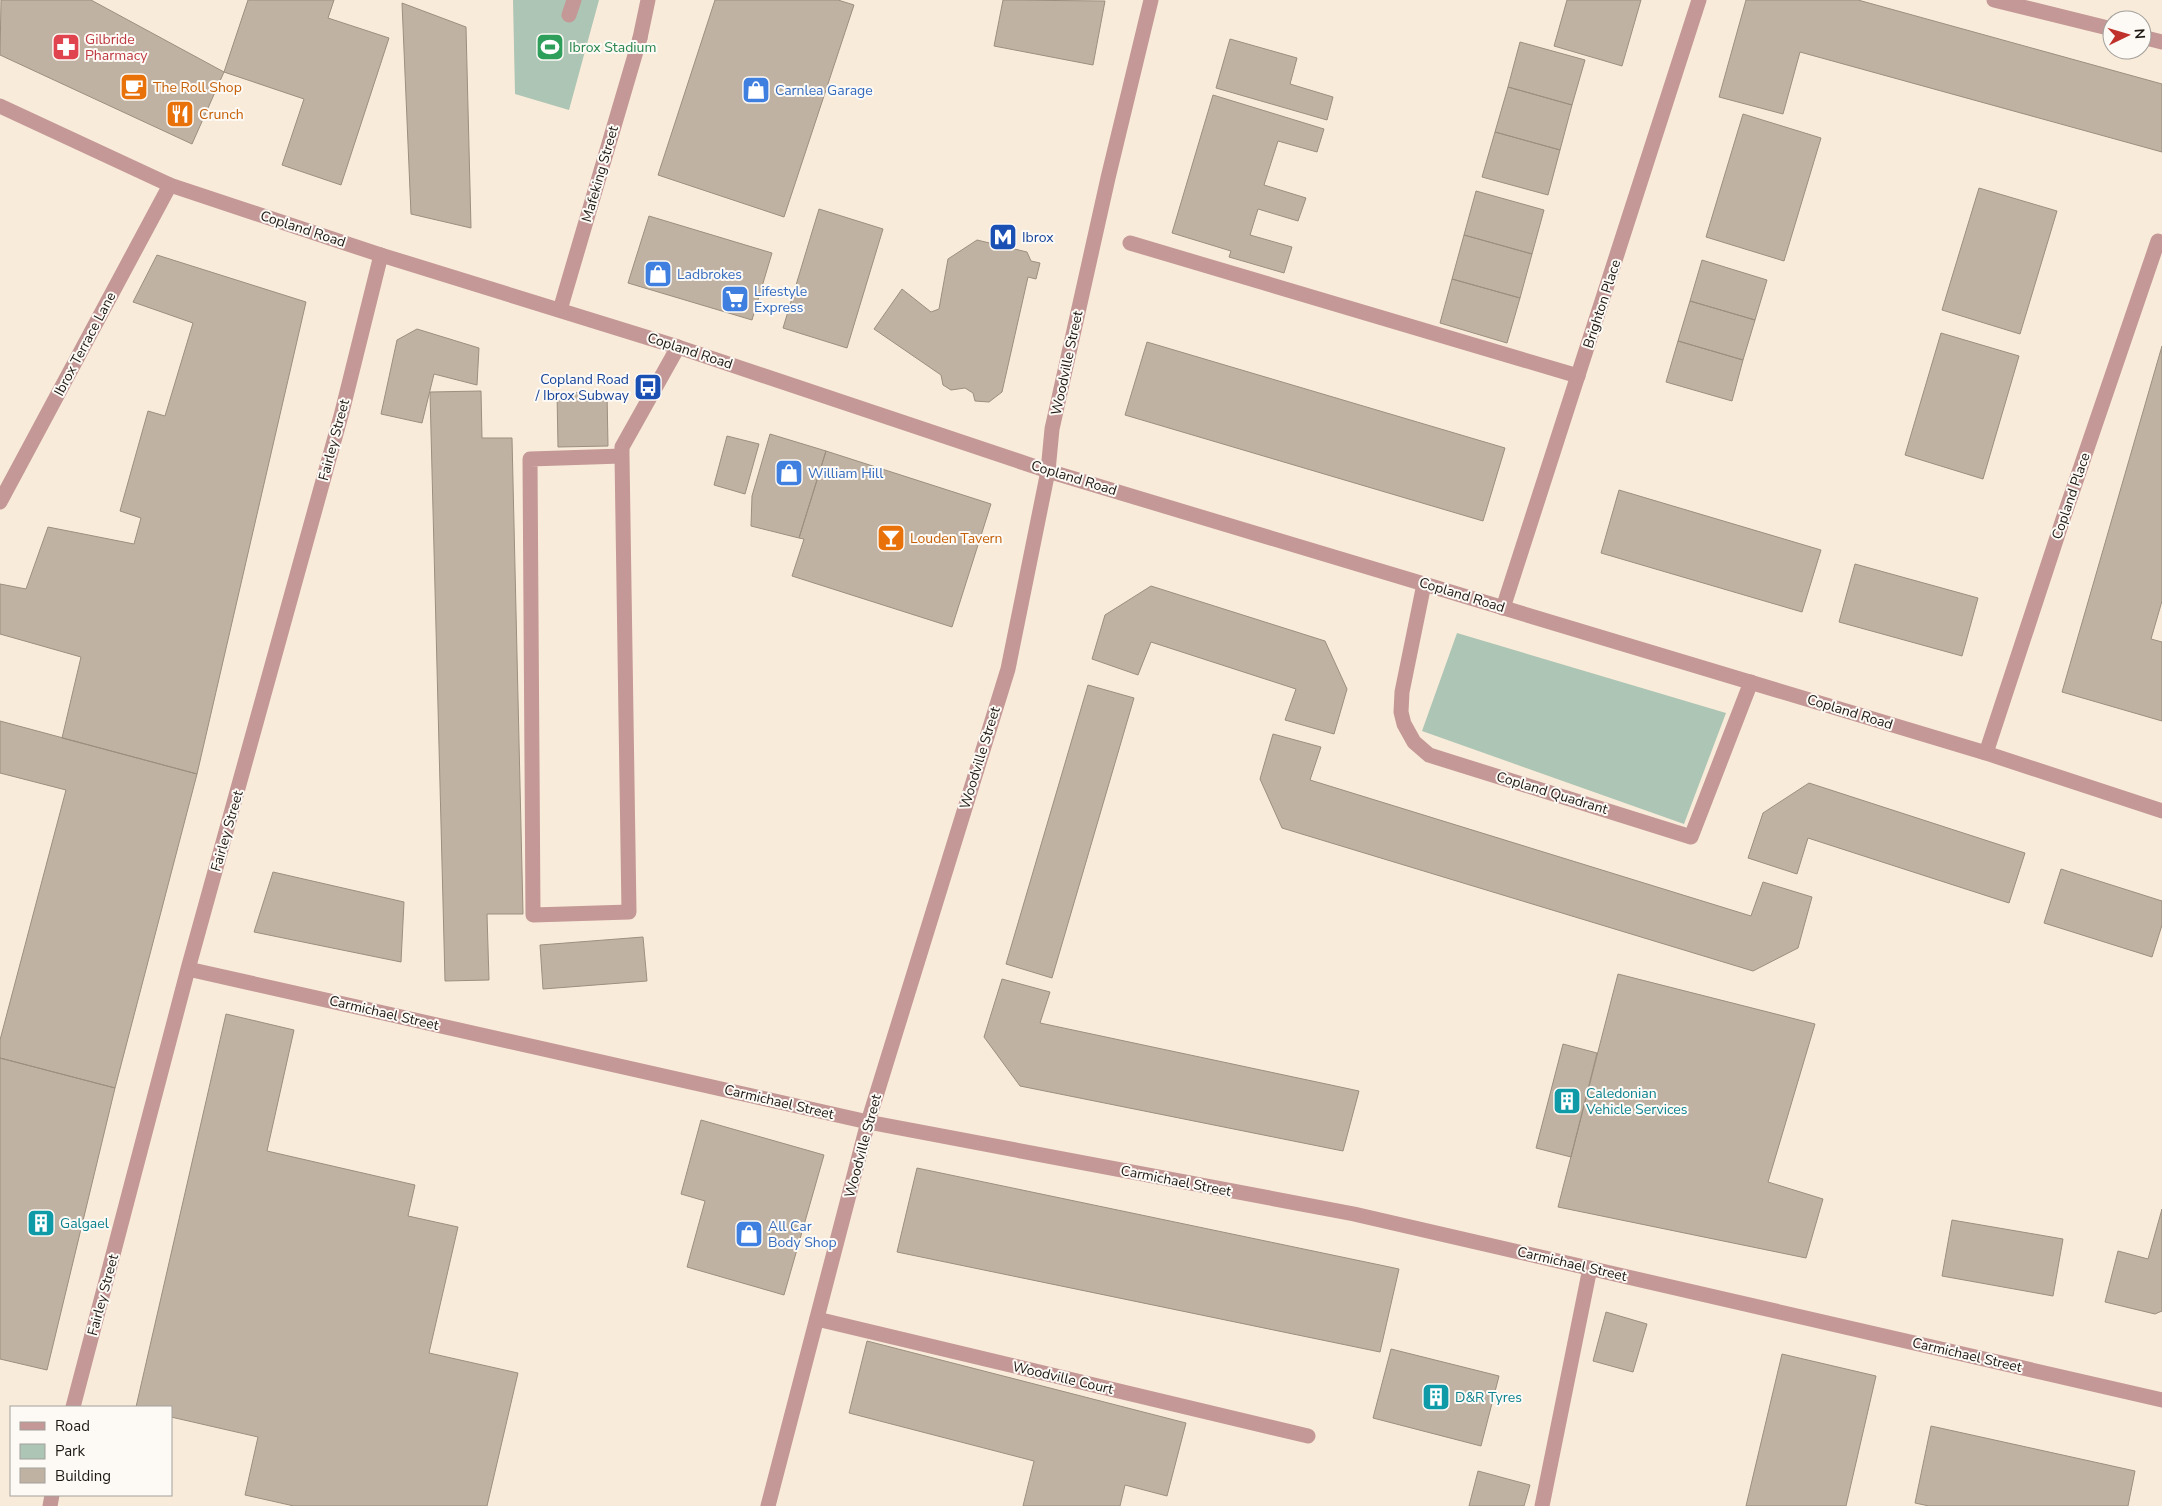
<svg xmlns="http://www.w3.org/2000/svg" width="2162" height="1506" font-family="'Nunito Sans',sans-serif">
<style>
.green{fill:#adc5b4}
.building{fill:#c0b2a2;stroke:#9c8f7f}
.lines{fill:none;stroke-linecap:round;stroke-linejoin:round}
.service{stroke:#c49896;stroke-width:15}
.minor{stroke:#c49896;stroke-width:15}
.tertiary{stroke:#c49896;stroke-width:15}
.labels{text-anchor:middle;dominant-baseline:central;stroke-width:4;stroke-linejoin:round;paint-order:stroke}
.health-label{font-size:14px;fill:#be3a42;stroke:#fdfaf6;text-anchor:start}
.leisure-label{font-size:14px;fill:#27864d;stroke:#fdfaf6;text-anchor:start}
.food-label{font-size:14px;fill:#c56008;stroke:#fdfaf6;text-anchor:start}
.shop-label{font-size:14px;fill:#366cbe;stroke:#fdfaf6;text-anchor:start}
.street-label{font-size:14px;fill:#1d1812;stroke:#fdfaf6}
.transit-label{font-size:14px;fill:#164399;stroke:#fdfaf6;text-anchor:start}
.culture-label{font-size:14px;fill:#0d838f;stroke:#fdfaf6;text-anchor:start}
</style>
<rect width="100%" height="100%" fill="#f9ebda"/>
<path class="green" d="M 513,0 L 599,0 L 569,110 L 515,94 Z
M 1457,633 L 1726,713 L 1684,824 L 1422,731 Z"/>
<path class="building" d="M 1,0 L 91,0 L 224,72 L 192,144 L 0,55 Z
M 248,0 L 334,0 L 328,18 L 389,38 L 341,185 L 282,165 L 304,99 L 224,72 Z
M 715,0 L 838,0 L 854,5 L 784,217 L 658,175 Z
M 1003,0 L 1105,1 L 1093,65 L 994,46 Z
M 1567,0 L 1641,0 L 1622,66 L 1554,46 Z
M 1746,0 L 1858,0 L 2162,84 L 2162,152 L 1800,52 L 1783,114 L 1719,97 Z
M 402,3 L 466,27 L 471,228 L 411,214 Z
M 1230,39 L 1297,58 L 1290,84 L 1333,97 L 1327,120 L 1216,88 Z
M 1520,42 L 1585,60 L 1572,105 L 1508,87 Z
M 1508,87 L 1572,105 L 1560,150 L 1495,132 Z
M 1213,95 L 1324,129 L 1317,152 L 1278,141 L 1264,185 L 1306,198 L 1298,221 L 1258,209 L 1250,235 L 1292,247 L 1284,273 L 1229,257 L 1231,251 L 1172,233 Z
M 1743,114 L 1821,138 L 1784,261 L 1706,237 Z
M 1495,132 L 1560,150 L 1548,195 L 1482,177 Z
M 1979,188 L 2057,211 L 2020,334 L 1942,310 Z
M 1476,191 L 1544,210 L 1532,254 L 1464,235 Z
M 819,209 L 883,229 L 847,348 L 783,328 Z
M 649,216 L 772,253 L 752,320 L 628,283 Z
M 1464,235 L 1532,254 L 1520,298 L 1452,279 Z
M 977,240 L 1027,252 L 1031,261 L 1040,263 L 1036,279 L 1028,277 L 1002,392 L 989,402 L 975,401 L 973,393 L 965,388 L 951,390 L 943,385 L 941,375 L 874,329 L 902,289 L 931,312 L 939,309 L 948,259 Z
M 157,255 L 306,302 L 197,774 L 62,738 L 81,657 L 0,634 L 0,584 L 26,589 L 48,527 L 134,544 L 141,518 L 120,511 L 148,411 L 165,416 L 193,323 L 133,302 Z
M 1702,260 L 1767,280 L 1755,320 L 1690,301 Z
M 1452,279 L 1520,298 L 1507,343 L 1440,323 Z
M 1690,301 L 1755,320 L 1743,360 L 1678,341 Z
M 417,329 L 479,348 L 477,385 L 434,374 L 422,423 L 381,414 L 397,340 Z
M 1941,333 L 2019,356 L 1983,479 L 1905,455 Z
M 1678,341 L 1743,360 L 1732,401 L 1666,382 Z
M 1147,342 L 1505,448 L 1483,521 L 1125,415 Z
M 2162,346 L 2162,601 L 2151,639 L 2162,642 L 2162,721 L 2062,692 Z
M 481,391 L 482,438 L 512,438 L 523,914 L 487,914 L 489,980 L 445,981 L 430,392 Z
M 607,392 L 608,446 L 558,447 L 557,393 Z
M 770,434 L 826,451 L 799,538 L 751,526 L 752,496 Z
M 727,436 L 759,444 L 745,494 L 714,485 Z
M 826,451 L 991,504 L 952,627 L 792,576 L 804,539 L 799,538 Z
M 1619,490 L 1821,550 L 1802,612 L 1601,553 Z
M 1855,564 L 1978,598 L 1962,656 L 1839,622 Z
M 1151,586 L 1325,641 L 1347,689 L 1334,734 L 1285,720 L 1296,689 L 1151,642 L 1138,675 L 1092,659 L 1105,615 Z
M 1088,685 L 1134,698 L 1052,978 L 1006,964 Z
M 0,721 L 197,774 L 115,1088 L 0,1058 L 0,1040 L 66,790 L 0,773 Z
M 1273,734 L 1321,747 L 1310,780 L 1751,916 L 1763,882 L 1812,897 L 1798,948 L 1753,971 L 1282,828 L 1260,779 Z
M 1809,783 L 2025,853 L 2009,903 L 1808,838 L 1797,874 L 1748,858 L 1763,813 Z
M 2061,869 L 2162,901 L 2162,925 L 2152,957 L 2044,923 Z
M 273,872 L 404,902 L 401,962 L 254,932 Z
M 643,937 L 647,981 L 543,989 L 540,945 Z
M 1618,974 L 1815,1024 L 1768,1182 L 1823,1199 L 1806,1258 L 1558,1207 Z
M 1002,979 L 1050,992 L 1040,1023 L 1359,1091 L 1343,1151 L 1020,1086 L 984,1037 Z
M 226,1014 L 294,1030 L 267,1151 L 415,1185 L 408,1216 L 458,1227 L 429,1353 L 518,1373 L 487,1506 L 294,1506 L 245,1495 L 258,1437 L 171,1417 L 171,1407 L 136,1407 Z
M 1563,1044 L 1597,1053 L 1571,1157 L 1536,1148 Z
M 0,1058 L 115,1088 L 47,1370 L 0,1359 Z
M 701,1120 L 824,1155 L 784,1295 L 687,1267 L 705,1201 L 681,1194 Z
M 917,1168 L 1399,1269 L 1380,1352 L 897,1252 Z
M 2162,1209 L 2162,1311 L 2155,1314 L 2105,1302 L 2118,1251 L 2148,1259 Z
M 1952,1220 L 2063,1239 L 2053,1296 L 1942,1276 Z
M 1606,1312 L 1647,1324 L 1633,1372 L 1593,1361 Z
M 867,1341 L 1186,1423 L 1167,1496 L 1125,1485 L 1120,1506 L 1023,1506 L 1034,1461 L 849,1413 Z
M 1391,1349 L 1499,1376 L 1481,1446 L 1373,1418 Z
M 1782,1354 L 1876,1376 L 1846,1506 L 1746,1506 Z
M 1931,1426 L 2135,1471 L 2128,1506 L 1929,1506 L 1915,1503 Z
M 1478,1471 L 1530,1485 L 1524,1506 L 1469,1506 Z"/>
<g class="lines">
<path class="service" d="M 569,15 L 574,0
M 640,38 L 648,0
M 1130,243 L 1578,376
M 622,456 L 530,459 L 533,915 L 629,912 L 622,456 L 622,447 L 678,347
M 0,502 L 170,185
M 817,1319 L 1308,1436
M 1542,1506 L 1590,1268"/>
<path class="minor" d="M 1994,0 L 2112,29
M 2142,37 L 2162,42
M 560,310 L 640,38
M 1424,584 L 1402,692 L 1401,712 L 1404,724 L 1414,742 L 1429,755 L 1691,837 L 1751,682
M 1503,608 L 1699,0
M 1986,753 L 2063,519 L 2158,241
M 188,969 L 868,1122 L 1354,1214 L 2162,1400
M 73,1407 L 188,969 L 342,412 L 381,255
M 50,1506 L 52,1495
M 768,1506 L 868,1122 L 1008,669 L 1048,471 L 1052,429 L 1108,178 L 1151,0"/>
<path class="tertiary" d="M 0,106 L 170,185 L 381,255 L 678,347 L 1048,471 L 1986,753 L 2162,811"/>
</g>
<defs>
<symbol id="pharmacy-square" viewBox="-11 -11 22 22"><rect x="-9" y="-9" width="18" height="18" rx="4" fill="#e0444e" stroke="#fdfaf6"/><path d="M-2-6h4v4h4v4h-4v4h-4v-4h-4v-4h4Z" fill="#fff"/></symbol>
<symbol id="stadium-square" viewBox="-11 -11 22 22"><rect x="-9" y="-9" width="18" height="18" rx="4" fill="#2e9e5b" stroke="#fdfaf6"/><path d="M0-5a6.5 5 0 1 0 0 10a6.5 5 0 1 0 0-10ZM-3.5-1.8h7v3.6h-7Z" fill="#fff"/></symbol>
<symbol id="cafe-square" viewBox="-11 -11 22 22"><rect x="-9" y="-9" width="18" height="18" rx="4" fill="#e8710a" stroke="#fdfaf6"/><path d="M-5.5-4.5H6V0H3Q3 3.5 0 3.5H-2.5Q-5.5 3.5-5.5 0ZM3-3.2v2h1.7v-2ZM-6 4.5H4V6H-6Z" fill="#fff"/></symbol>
<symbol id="shop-square" viewBox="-11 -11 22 22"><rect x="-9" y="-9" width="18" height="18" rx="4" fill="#3f7fe0" stroke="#fdfaf6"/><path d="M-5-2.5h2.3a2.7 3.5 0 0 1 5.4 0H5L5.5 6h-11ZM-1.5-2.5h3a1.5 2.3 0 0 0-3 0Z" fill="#fff"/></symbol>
<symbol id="restaurant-square" viewBox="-11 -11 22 22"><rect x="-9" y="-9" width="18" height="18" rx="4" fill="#e8710a" stroke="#fdfaf6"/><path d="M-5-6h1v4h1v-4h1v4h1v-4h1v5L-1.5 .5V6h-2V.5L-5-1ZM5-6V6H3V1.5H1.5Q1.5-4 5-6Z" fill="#fff"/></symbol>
<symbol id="metro-square" viewBox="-11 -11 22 22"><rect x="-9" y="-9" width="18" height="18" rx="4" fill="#1a4fb4" stroke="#fdfaf6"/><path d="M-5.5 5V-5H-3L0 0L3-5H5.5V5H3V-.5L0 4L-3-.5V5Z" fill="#fff"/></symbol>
<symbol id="supermarket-square" viewBox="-11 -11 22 22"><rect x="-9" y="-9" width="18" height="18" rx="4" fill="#3f7fe0" stroke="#fdfaf6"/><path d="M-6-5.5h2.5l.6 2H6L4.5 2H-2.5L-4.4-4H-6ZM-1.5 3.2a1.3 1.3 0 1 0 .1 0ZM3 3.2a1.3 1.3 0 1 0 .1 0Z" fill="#fff"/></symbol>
<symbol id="bus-square" viewBox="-11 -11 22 22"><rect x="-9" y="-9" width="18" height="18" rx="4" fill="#1a4fb4" stroke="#fdfaf6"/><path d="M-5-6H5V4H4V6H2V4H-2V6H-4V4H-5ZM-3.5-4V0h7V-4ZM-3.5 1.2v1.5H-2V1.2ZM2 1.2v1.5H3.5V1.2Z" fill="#fff"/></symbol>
<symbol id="bar-square" viewBox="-11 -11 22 22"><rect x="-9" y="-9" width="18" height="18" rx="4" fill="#e8710a" stroke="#fdfaf6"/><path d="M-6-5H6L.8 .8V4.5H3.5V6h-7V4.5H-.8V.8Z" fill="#fff"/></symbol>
<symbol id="building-square" viewBox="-11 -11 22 22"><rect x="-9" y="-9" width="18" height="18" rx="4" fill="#0f9aa8" stroke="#fdfaf6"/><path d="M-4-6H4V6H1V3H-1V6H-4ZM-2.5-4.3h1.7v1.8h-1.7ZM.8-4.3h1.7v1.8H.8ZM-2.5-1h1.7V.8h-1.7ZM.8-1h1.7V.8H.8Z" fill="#fff"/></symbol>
</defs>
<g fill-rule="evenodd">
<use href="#pharmacy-square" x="50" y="31" width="32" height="32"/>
<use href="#stadium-square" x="534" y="31" width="32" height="32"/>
<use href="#cafe-square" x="118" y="71" width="32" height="32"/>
<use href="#shop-square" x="740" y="74" width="32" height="32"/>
<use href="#restaurant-square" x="164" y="98" width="32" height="32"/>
<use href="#metro-square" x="987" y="221" width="32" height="32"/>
<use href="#shop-square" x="642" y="258" width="32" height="32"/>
<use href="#supermarket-square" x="719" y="283" width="32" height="32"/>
<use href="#bus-square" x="632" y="371" width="32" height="32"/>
<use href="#shop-square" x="773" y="457" width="32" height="32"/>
<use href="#bar-square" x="875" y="522" width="32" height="32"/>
<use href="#building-square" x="1551" y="1085" width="32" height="32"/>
<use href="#building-square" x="25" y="1207" width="32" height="32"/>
<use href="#shop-square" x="733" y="1218" width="32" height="32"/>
<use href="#building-square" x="1420" y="1381" width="32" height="32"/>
</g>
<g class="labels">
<g class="health-label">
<text x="85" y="39">Gilbride<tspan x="85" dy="16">Pharmacy</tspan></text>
</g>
<g class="leisure-label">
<text x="569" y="47">Ibrox Stadium</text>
</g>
<g class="food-label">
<text x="153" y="87">The Roll Shop</text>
<text x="199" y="114">Crunch</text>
<text x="910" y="538">Louden Tavern</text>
</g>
<g class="shop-label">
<text x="775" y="90">Carnlea Garage</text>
<text x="677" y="274">Ladbrokes</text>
<text x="754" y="291">Lifestyle<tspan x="754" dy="16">Express</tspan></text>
<text x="808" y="473">William Hill</text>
<text x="768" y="1226">All Car<tspan x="768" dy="16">Body Shop</tspan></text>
</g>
<g class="street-label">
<text transform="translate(600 174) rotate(-74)">Mafeking Street</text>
<text transform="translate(303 229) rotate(18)">Copland Road</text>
<text transform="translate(1602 304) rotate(-72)">Brighton Place</text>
<text transform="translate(85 344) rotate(-62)">Ibrox Terrace Lane</text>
<text transform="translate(690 351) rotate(18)">Copland Road</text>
<text transform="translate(1067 363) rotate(-78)">Woodville Street</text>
<text transform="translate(334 440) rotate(-75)">Fairley Street</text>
<text transform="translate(1074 478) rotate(17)">Copland Road</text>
<text transform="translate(2071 496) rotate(-71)">Copland Place</text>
<text transform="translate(1462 595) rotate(17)">Copland Road</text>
<text transform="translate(1850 712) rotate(17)">Copland Road</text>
<text transform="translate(980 758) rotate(-73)">Woodville Street</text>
<text transform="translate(1552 793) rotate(17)">Copland Quadrant</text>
<text transform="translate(227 831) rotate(-74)">Fairley Street</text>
<text transform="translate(384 1013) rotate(13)">Carmichael Street</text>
<text transform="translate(779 1102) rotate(13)">Carmichael Street</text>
<text transform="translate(863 1146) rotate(-75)">Woodville Street</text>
<text transform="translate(1176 1181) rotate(11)">Carmichael Street</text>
<text transform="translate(1572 1264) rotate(13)">Carmichael Street</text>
<text transform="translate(103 1295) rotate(-75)">Fairley Street</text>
<text transform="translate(1967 1355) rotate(13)">Carmichael Street</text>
<text transform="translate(1063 1378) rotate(13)">Woodville Court</text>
</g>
<g class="transit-label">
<text x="1022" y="237">Ibrox</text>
<text x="629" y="379" text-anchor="end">Copland Road<tspan x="629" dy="16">/ Ibrox Subway</tspan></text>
</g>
<g class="culture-label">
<text x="1586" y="1093">Caledonian<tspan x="1586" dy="16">Vehicle Services</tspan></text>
<text x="60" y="1223">Galgael</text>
<text x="1455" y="1397">D&amp;R Tyres</text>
</g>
</g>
<rect x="10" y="1406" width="162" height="90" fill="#fdfaf6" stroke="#a3a09b"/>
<rect x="20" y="1422" width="25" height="8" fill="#c49896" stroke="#a3a09b"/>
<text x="55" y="1431" font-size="15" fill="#1d1812">Road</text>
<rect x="20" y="1444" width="25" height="15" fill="#adc5b4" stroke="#a3a09b"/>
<text x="55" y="1456" font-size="15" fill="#1d1812">Park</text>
<rect x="20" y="1468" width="25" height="15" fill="#c0b2a2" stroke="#a3a09b"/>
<text x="55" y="1481" font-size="15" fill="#1d1812">Building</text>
<g transform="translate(2127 35) rotate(85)"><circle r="24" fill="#fdfaf6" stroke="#a3a09b"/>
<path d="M0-4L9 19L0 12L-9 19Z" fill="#bf312a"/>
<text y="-8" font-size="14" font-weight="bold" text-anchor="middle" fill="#1d1812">N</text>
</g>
</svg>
